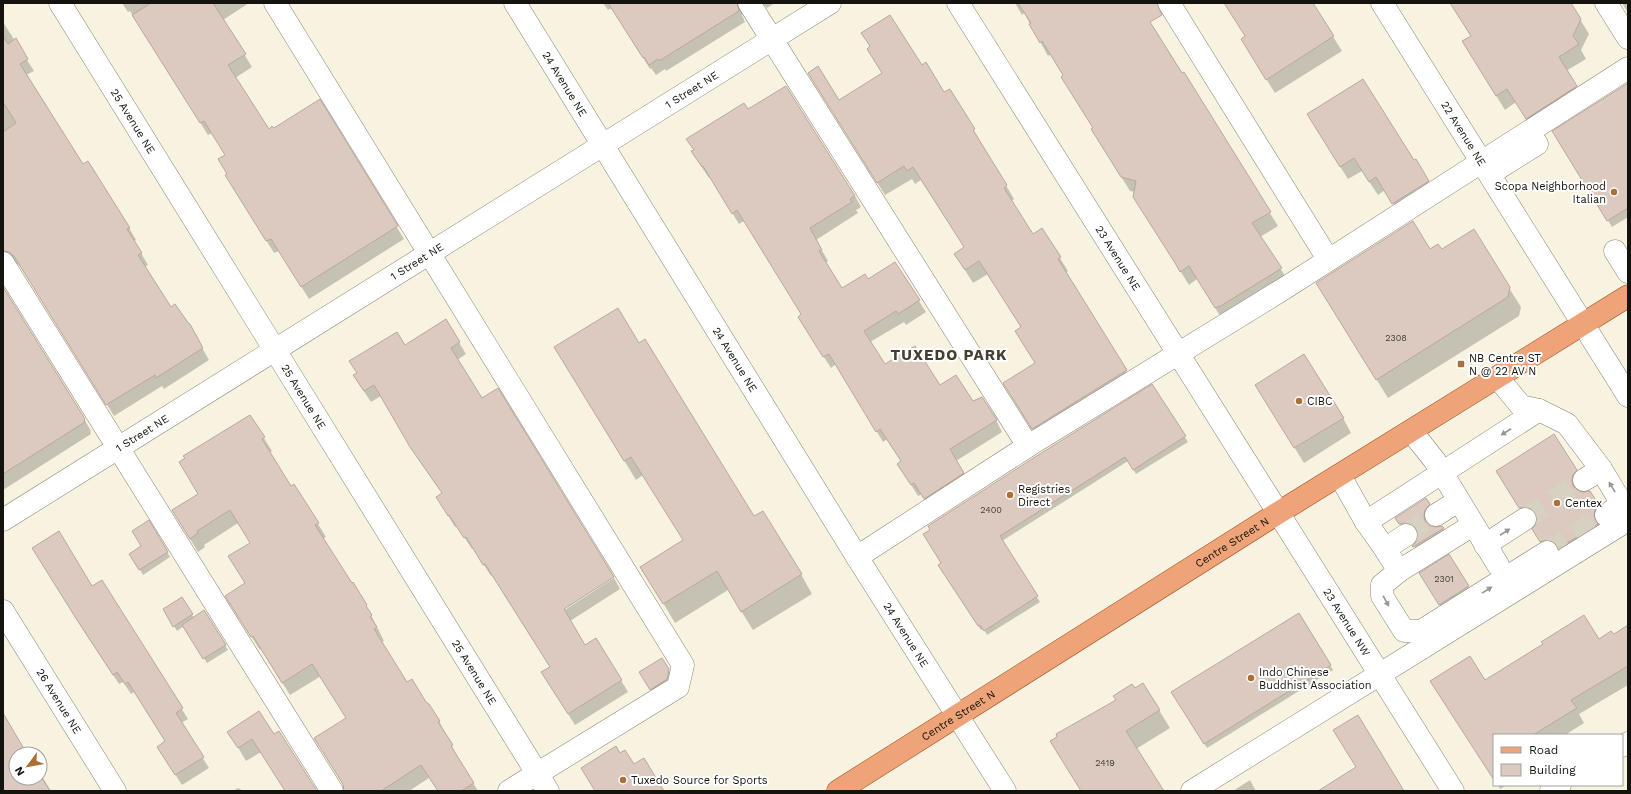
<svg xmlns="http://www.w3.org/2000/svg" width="1631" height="794" font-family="'Work Sans',sans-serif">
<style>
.shadow{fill:#0003}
.building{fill:#dcc9c0;stroke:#baa89f}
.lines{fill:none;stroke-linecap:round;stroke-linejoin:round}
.minor-tunnel{stroke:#d6d1c0;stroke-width:22;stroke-dasharray:22 11;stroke-linecap:butt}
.minor-casing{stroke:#8b8675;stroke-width:23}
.major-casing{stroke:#9c4919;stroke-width:23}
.minor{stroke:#fff;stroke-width:22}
.major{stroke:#efa379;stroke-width:22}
.oneway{fill:#969592}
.poi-dot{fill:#ae6e37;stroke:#fff;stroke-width:1.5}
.labels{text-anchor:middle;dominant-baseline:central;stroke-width:4;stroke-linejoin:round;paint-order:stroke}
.number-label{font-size:9px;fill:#47403a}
.street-label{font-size:11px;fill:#15130d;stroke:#fff}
.poi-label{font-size:11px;fill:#15130d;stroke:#fff;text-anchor:start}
.district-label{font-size:15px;font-weight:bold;letter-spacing:1px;fill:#443f30;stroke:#fff}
</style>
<rect width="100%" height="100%" fill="#f8f3e0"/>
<path class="shadow" d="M 122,3 L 249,3 L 223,20 L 252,67 L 235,78 L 268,130 L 273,130 L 319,100 L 404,239 L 309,299 L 279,251 L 274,253 L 234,188 L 228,175 L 226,155 L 212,133 L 208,135 L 130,11 L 128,12 Z
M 603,3 L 749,3 L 744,8 L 742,15 L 745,22 L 666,71 L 665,69 L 656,75 L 651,68 L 650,69 L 612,8 L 608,10 Z
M 762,3 L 775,3 L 767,8 Z
M 1015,3 L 1138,3 L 1278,226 L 1260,237 L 1289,282 L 1224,322 L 1197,279 L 1189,285 L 1184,277 L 1143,211 L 1135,192 L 1130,191 L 1100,143 L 1094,129 L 1064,76 L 1051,54 L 1048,56 L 1024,13 L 1022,15 Z
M 1225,3 L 1312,3 L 1342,51 L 1275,93 L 1250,53 L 1246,37 Z
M 1451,3 L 1570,3 L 1589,34 L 1581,50 L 1586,59 L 1566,71 L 1584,101 L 1534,132 L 1516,102 L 1505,110 L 1463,42 L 1471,36 Z
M 1622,3 L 1628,3 L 1628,13 Z
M 3,22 L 34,71 L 26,75 L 83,166 L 129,228 L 136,240 L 134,241 L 148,265 L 144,267 L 170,308 L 189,325 L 209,360 L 164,389 L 162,386 L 114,416 L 22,268 L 16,263 L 3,264 Z
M 921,66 L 944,94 L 950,90 L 1014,199 L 1011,201 L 1032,235 L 1042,229 L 1068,271 L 1066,273 L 1134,384 L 1040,442 L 1012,397 L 1036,364 L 1022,328 L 988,274 L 973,283 L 963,267 L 965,248 L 921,180 L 915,184 L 912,179 L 885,195 L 817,86 L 839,101 Z
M 1628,83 L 1628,217 L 1612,227 L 1554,132 Z
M 748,110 L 855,196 L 861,207 L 856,210 L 858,213 L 816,240 L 828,261 L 825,263 L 842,290 L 868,281 L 895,264 L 926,312 L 906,325 L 904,322 L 870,342 L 885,366 L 939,387 L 973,403 L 996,420 L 1002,432 L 956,461 L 970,484 L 931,509 L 922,494 L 918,496 L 905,475 L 902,462 L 887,439 L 883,442 L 836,364 L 831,368 L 805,328 L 802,315 L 744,221 L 739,224 L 710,177 L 709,178 L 699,163 Z
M 1316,128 L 1413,162 L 1416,160 L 1436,194 L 1401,216 L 1385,190 L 1378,195 L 1362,171 L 1348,179 Z
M 1430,250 L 1441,250 L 1509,288 L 1521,307 L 1519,316 L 1388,398 L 1317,284 Z
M 3,289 L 84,419 L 91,431 L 90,431 L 91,434 L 3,490 Z
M 446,321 L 466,354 L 457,360 L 559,611 L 560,613 L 614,578 L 620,589 L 570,621 L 585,646 L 596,639 L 628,692 L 575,725 L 549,684 L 550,667 L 492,575 L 491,576 L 473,548 L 472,549 L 457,526 L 455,527 L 444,509 L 443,494 L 418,458 L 381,396 L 371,402 L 361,387 L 405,346 Z
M 639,344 L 754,518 L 801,574 L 812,594 L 753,630 L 728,590 L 675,623 L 653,586 L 684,541 L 643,475 L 636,480 L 567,367 Z
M 1152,386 L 1188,442 L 1136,474 L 1128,461 L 1002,541 L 1040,602 L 987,635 L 984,629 L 981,630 L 942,570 Z
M 1265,400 L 1343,418 L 1351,433 L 1304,463 Z
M 250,416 L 272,451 L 269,453 L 291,487 L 294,485 L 326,537 L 323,539 L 366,605 L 384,641 L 381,642 L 407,683 L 439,721 L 459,760 L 478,791 L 438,791 L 429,778 L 409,791 L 345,791 L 344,786 L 323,752 L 347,719 L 321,676 L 290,695 L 261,649 L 260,650 L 234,610 L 246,584 L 251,543 L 238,523 L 204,545 L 205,547 L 198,552 L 181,524 Z
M 1576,470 L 1587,490 L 1584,494 L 1598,505 L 1609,524 L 1570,567 L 1545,549 L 1533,529 L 1537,525 L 1531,527 L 1497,471 Z
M 1426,500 L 1432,510 L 1427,515 L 1426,524 L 1430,527 L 1437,528 L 1442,527 L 1446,533 L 1417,551 L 1414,546 L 1418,541 L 1419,532 L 1415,528 L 1408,527 L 1403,529 L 1397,518 Z
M 148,522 L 170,557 L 143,575 L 131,554 L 143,547 Z
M 1449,556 L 1471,591 L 1442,609 L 1420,574 Z
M 39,558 L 92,587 L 102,581 L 188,719 L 181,723 L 209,768 L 182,785 L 164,757 L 166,742 L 134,692 L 131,694 L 123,682 L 119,684 L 84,631 Z
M 182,598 L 194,618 L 204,611 L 228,650 L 207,663 L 184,626 L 177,631 L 164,610 Z
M 1299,614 L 1333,670 L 1207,748 L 1173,692 Z
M 1628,626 L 1628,685 L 1579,714 L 1584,723 L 1565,735 L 1494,735 L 1494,779 L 1485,681 L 1613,635 Z
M 668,669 L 671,674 L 669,684 L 654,694 L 640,672 Z
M 1143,684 L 1170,728 L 1136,749 L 1163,791 L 1082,791 Z
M 3,715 L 26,754 L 16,754 L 16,778 L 40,778 L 40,773 L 51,791 L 3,791 Z
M 229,732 L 274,735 L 316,791 L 286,791 L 261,752 L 246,761 Z
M 1250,780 L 1256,791 L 1233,791 Z
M 1498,785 L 1507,785 L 1500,789 Z
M 238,788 L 244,791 L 233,791 Z"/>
<path class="building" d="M 151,3 L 213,3 L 246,54 L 228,65 L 269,129 L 272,126 L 274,128 L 320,99 L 398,226 L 301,287 L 271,239 L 266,241 L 225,175 L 227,174 L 218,159 L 225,155 L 204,121 L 200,123 L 132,15 Z
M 608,3 L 737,3 L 739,11 L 659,61 L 658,59 L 649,65 L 644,57 L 643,58 Z
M 1018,3 L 1157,3 L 1162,15 L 1150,22 L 1157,33 L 1182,73 L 1184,72 L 1271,212 L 1252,223 L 1282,268 L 1219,307 L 1219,306 L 1215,308 L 1189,266 L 1180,272 L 1175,263 L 1133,197 L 1136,181 L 1121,177 L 1091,129 L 1093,128 L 1061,77 L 1063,75 L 1042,41 L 1040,43 L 1029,24 L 1031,23 Z
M 1224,3 L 1313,3 L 1334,36 L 1266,80 L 1241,39 L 1245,36 Z
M 1450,3 L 1571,3 L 1581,19 L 1573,36 L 1579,44 L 1559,57 L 1577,86 L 1526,119 L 1507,89 L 1496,96 L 1462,41 L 1471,36 Z
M 890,15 L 922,65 L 926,62 L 944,92 L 950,89 L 975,129 L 973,130 L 1007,185 L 1004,188 L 1033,234 L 1042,228 L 1061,257 L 1058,259 L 1127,370 L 1032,429 L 1003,383 L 1035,363 L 1015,331 L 1021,327 L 979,261 L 965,270 L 954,254 L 964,247 L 913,167 L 907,171 L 904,166 L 877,183 L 808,73 L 818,66 L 839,100 L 882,73 L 867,49 L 870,46 L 861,33 Z
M 3,36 L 8,44 L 16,38 L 28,59 L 20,64 L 83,164 L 88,161 L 130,228 L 127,229 L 142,253 L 138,255 L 171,307 L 175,304 L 189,324 L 190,324 L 203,348 L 156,378 L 155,375 L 106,405 L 14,256 L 9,252 L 3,251 L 3,132 L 16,123 L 3,102 Z
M 1363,79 L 1414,160 L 1416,159 L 1429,181 L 1392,204 L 1376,177 L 1369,182 L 1354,158 L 1340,167 L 1307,114 Z
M 1628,83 L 1628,208 L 1607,221 L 1552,131 Z
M 786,86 L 855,196 L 850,199 L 852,202 L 810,228 L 822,250 L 819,251 L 842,288 L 865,274 L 868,279 L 895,262 L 920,300 L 898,314 L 896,311 L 864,331 L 885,364 L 915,346 L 940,385 L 956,375 L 973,401 L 982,397 L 997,420 L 950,449 L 964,473 L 924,499 L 914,483 L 911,485 L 897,464 L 901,461 L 880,429 L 876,432 L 829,354 L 823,357 L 798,317 L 801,314 L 737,210 L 732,214 L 703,166 L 702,167 L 691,151 L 694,150 L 686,139 L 744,103 L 748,109 Z
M 1413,221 L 1430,249 L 1438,244 L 1442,249 L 1474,229 L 1510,287 L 1508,297 L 1376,380 L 1316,283 Z
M 3,287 L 85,419 L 84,419 L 85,422 L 3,474 Z
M 618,308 L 639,343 L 645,339 L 754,516 L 763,511 L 802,574 L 741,612 L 717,571 L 663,604 L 640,567 L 683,540 L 631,457 L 624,461 L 554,347 Z
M 446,319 L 460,342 L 451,348 L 482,398 L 498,388 L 614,577 L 564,609 L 585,645 L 596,638 L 622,680 L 568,714 L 541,672 L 550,667 L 485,564 L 483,565 L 466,537 L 464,538 L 449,515 L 448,516 L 436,497 L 442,493 L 410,447 L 374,385 L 364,391 L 353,375 L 357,373 L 349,361 L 397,332 L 405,345 Z
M 1304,354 L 1344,418 L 1294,448 L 1255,385 Z
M 1152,384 L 1186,436 L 1133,470 L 1125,457 L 1000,536 L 1038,596 L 984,631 L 980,625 L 978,626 L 938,565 L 941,563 L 923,534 L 930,530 L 928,526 L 1035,457 Z
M 250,415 L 265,437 L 262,439 L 291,486 L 294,484 L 319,523 L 315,525 L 352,583 L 353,582 L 367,605 L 366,606 L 372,615 L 370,617 L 377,627 L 374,629 L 407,682 L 412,679 L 426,702 L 429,704 L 440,721 L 438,722 L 453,745 L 451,746 L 474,783 L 461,791 L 438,791 L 421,765 L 381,791 L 344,791 L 343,784 L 314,738 L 346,718 L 312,664 L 282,683 L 253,636 L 251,637 L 225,596 L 245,583 L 228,556 L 250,543 L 230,510 L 197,531 L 198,533 L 190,539 L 172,510 L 198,494 L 179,462 L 185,458 L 183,456 Z
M 1554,434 L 1577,470 L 1573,475 L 1572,480 L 1573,486 L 1579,491 L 1584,492 L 1590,491 L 1599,505 L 1595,509 L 1594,516 L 1598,524 L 1559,548 L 1552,541 L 1546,540 L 1540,542 L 1532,529 L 1536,524 L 1537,519 L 1536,513 L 1530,508 L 1525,507 L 1519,508 L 1496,471 Z
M 1426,498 L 1430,504 L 1425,510 L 1424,516 L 1425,521 L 1431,526 L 1437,527 L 1442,526 L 1444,528 L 1413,547 L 1412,546 L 1417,541 L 1418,535 L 1417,528 L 1411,524 L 1405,523 L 1399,524 L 1395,518 Z
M 149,520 L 168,552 L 139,570 L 129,554 L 141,546 L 132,531 Z
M 59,531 L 92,586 L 102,580 L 183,708 L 176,713 L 204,757 L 175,775 L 157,747 L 165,741 L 128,682 L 125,684 L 117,672 L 113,675 L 77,620 L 32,548 Z
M 1449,554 L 1469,586 L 1439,605 L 1419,573 Z
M 182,597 L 193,614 L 173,627 L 163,609 Z
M 204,610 L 226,645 L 203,659 L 182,625 Z
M 1299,613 L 1331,665 L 1204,744 L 1171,692 Z
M 1584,615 L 1599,639 L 1611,631 L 1614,634 L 1628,625 L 1628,666 L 1571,700 L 1577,708 L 1533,735 L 1494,735 L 1494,780 L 1430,681 L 1470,656 L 1485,680 L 1543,644 L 1541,642 Z
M 662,658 L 669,669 L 667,679 L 650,690 L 639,672 Z
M 1143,683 L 1160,710 L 1126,731 L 1164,791 L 1081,791 L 1050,741 L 1057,737 L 1056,734 L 1116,700 L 1113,696 L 1132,684 L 1135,688 Z
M 259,711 L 274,734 L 279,731 L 317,791 L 285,791 L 252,739 L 238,748 L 227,732 Z
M 3,713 L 27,754 L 16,754 L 16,778 L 40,778 L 40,775 L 50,791 L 3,791 Z
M 1358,715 L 1404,791 L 1318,791 L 1356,767 L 1333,730 Z
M 616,746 L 620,753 L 625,750 L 634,764 L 644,758 L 664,791 L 595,791 L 581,768 Z"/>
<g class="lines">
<path class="minor-tunnel" d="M 1525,519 L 1584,480
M 1406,535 L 1436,515
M 1547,552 L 1606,515"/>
<defs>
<g id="minor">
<path id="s1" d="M 60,3 L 548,791"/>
<path d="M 275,3 L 683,665 L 678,687 L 509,791"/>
<path id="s2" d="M 515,3 L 857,557 L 1005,791"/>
<path d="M 749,3 L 1028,446"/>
<path id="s3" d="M 958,3 L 1453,791"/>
<path d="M 1169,3 L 1328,259"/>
<path id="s4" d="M 1382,3 L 1628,396"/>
<path d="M 1606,3 L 1628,38"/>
<path d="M 1494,171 L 1537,144"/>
<path d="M 1615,251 L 1628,272"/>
<path d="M 3,263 L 332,791"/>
<path d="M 1498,378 L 1521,406 L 1539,410 L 1567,424 L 1601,469 L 1622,504 L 1606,515"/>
<path d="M 1412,432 L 1435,461 L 1498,565"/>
<path d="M 1340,476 L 1366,522 L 1539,410"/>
<path d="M 1584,480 L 1601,469"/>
<path d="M 1436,515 L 1458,501"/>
<path id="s5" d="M 3,520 L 830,3"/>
<path d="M 1366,522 L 1385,549 L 1399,571 L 1473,525"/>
<path d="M 1485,545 L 1525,519"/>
<path d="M 1385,549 L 1406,535"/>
<path d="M 857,557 L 1028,446 L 1285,288 L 1628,68"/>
<path d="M 1399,571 L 1382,585 L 1382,596 L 1404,631 L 1421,631 L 1547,552"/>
<path id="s6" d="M 3,611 L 115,791"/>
<path d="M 1622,746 L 1628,743"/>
<path d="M 1192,791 L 1628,520"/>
<path d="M 1551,791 L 1560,785"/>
</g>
<g id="major">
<path id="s7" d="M 838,791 L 1278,513 L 1628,296"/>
</g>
</defs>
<use href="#minor" class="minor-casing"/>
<use href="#major" class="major-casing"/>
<use href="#minor" class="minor"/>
<use href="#major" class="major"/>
</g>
<defs><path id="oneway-solid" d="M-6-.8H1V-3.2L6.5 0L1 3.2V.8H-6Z"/></defs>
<g class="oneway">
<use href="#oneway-solid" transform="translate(1506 432) rotate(147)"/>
<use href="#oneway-solid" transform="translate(1612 487) rotate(-121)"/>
<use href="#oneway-solid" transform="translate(1505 532) rotate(-33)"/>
<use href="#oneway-solid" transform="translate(1487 590) rotate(-32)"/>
<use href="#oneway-solid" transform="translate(1386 601) rotate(61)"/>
</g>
<g class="poi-dot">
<circle cx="1614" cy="192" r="4"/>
<rect x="1457" y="360" width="8" height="8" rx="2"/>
<circle cx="1299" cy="401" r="4"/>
<circle cx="1010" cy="495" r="4"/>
<circle cx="1557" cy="503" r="4"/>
<circle cx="1251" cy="678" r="4"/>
<circle cx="623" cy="780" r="4"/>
</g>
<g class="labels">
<g class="number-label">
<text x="1396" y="338">2308</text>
<text x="991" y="510">2400</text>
<text x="1444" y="579">2301</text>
<text x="1105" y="763">2419</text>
</g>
<g class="street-label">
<text stroke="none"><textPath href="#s2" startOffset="95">24 Avenue NE</textPath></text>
<text stroke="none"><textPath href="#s5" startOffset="812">1 Street NE</textPath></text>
<text stroke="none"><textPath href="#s1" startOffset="139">25 Avenue NE</textPath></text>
<text stroke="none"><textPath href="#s4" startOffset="154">22 Avenue NE</textPath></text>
<text stroke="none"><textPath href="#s3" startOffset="301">23 Avenue NE</textPath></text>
<text stroke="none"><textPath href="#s5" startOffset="488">1 Street NE</textPath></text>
<text stroke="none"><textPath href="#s2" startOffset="419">24 Avenue NE</textPath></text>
<text stroke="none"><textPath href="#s1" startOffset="463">25 Avenue NE</textPath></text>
<text stroke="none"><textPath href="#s5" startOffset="164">1 Street NE</textPath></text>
<text stroke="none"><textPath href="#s7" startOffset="466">Centre Street N</textPath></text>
<text stroke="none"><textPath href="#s3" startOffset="731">23 Avenue NW</textPath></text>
<text stroke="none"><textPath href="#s2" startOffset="743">24 Avenue NE</textPath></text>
<text stroke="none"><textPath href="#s1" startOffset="787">25 Avenue NE</textPath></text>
<text stroke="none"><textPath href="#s6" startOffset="106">26 Avenue NE</textPath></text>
<text stroke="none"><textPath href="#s7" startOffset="142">Centre Street N</textPath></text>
</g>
<g class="poi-label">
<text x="1606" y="186" text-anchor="end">Scopa Neighborhood<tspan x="1606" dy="13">Italian</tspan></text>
<text x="1469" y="358">NB Centre ST<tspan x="1469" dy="13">N @ 22 AV N</tspan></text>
<text x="1307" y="401">CIBC</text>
<text x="1018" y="489">Registries<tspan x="1018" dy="13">Direct</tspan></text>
<text x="1565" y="503">Centex</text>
<text x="1259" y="672">Indo Chinese<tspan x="1259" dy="13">Buddhist Association</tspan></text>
<text x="631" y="780">Tuxedo Source for Sports</text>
</g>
<g class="district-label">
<text x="949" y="355">TUXEDO PARK</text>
</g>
</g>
<rect width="1631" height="794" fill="none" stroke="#15130d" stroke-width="8"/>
<rect x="1493" y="734" width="130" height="52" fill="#ffffff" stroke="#a1a19e"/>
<rect x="1501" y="747" width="20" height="6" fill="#efa379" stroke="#a1a19e"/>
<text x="1529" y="754" font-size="12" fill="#15130d">Road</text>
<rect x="1501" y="764" width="20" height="12" fill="#dcc9c0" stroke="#a1a19e"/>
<text x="1529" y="774" font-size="12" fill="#15130d">Building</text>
<g transform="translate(28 766) rotate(238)"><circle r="19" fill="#ffffff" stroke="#a1a19e"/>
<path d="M0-3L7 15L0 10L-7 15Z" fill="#ae6e37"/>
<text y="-6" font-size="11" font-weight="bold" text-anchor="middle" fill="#15130d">N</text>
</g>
</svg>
